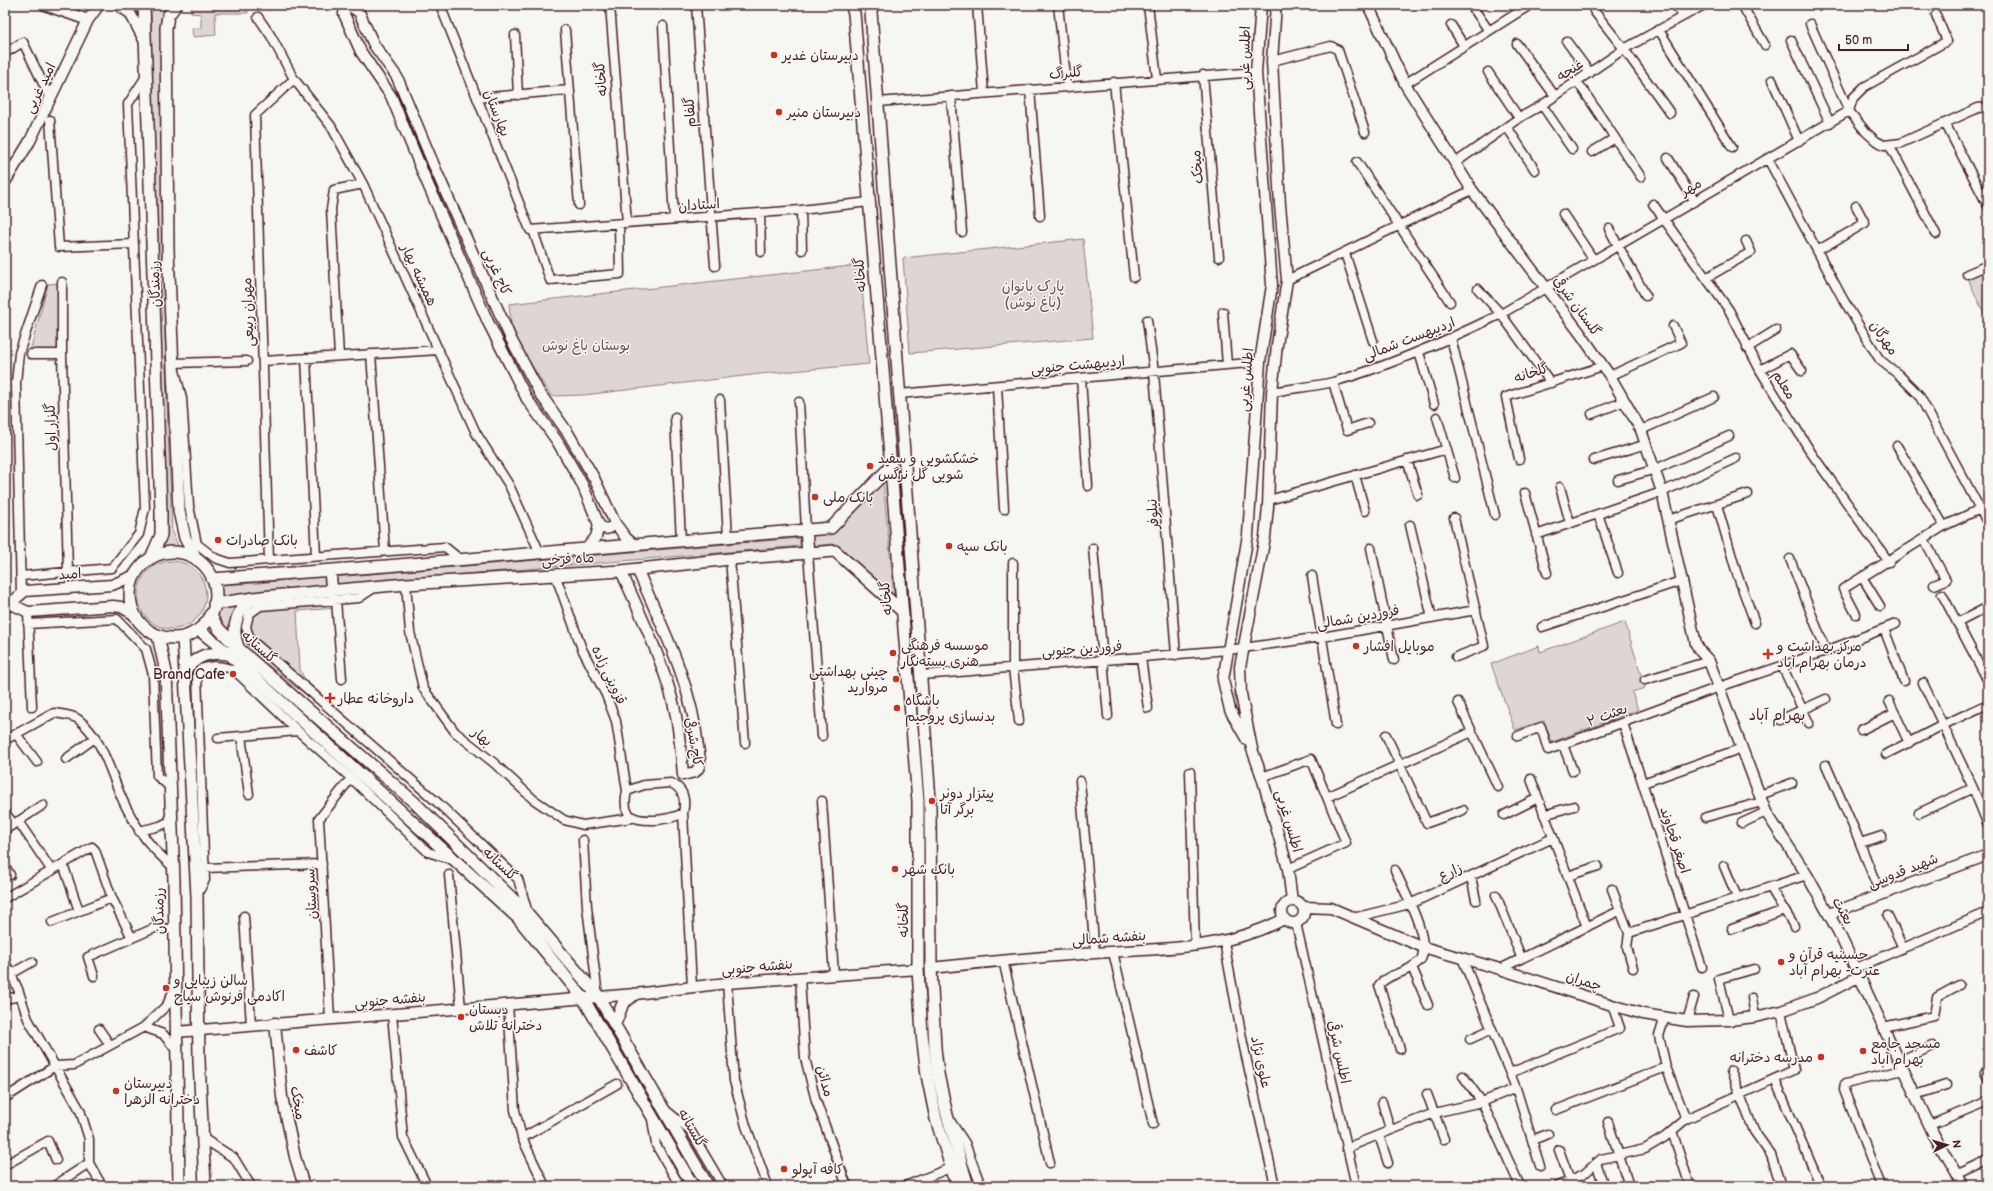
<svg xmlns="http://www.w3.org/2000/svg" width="1993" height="1191" font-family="'Balsamiq Sans','Playpen Sans Arabic',sans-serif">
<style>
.green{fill:#ddd6d5;stroke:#947a80}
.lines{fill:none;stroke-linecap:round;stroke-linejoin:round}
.minor-casing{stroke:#4a1f2b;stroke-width:11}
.tertiary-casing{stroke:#4a1f2b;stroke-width:13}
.secondary-casing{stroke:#4a1f2b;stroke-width:14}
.minor{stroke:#f6f6f2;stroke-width:8}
.tertiary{stroke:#f6f6f2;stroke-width:10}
.secondary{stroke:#f6f6f2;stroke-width:11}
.poi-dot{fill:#c8321e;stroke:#f6f6f2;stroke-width:1.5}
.labels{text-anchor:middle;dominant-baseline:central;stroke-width:3;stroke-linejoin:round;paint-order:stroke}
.poi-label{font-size:14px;fill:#4a1f2b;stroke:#f6f6f2;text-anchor:start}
.street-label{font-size:14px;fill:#4a1f2b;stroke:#f6f6f2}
.park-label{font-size:14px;fill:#6f4d56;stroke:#f6f6f2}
.neighbourhood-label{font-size:15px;fill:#4a1f2b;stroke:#f6f6f2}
</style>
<rect width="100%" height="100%" fill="#f6f6f2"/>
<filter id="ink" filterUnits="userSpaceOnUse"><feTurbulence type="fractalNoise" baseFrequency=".025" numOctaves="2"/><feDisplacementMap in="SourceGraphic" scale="8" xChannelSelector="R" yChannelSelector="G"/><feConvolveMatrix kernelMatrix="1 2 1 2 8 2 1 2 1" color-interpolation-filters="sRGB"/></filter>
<g filter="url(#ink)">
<path class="green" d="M 151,5 L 168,5 L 163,17 L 164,292 L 167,402 L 172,533 L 179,547 L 162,548 L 165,540 L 167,527 L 152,80 Z
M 196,5 L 246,7 L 248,13 L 215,13 L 216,35 L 193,37 L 192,28 L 201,28 L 201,14 L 191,13 L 191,7 Z
M 1083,239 L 1093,338 L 910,353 L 903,258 Z
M 860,265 L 869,364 L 760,374 L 584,395 L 551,396 L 512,334 L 509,304 Z
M 1988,270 L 1988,317 L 1986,318 L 1968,279 Z
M 60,283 L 58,351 L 30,351 L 48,284 Z
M 883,481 L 894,596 L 833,544 L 814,546 L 811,535 L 833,534 Z
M 800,538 L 800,546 L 335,585 L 335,577 Z
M138 595a34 34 0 1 1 68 0a34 34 0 1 1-68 0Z
M 325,576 L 325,587 L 221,597 L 220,585 L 258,583 Z
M 335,597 L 337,608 L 297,611 L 300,670 L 305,680 L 324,697 L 319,705 C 302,691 254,658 245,641 C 239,630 245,619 251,610 Z
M 240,605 C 232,614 229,623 230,634 L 217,618 L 216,611 L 224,607 Z
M 1625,622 L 1645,688 L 1632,692 L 1638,710 L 1552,742 L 1544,721 L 1515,730 L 1491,664 L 1539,646 L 1540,652 Z"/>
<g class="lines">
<defs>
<path id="minor" d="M 440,5 L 530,230 L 801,210 L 869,202
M 610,5 L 627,223
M 696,5 L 715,266
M 977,5 L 984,93
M 1058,5 L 1067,86
M 1148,5 L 1157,79
M 1471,5 L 1489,31
M 1675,5 L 1683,15
M 1742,5 L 1765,45
M 1594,11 L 1624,49 L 1670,113
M 258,17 L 271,36 L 294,79 L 331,126 L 363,184 L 476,433 L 509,485 L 540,553
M 1810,24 L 1849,111 L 1866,132 L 1876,141 L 1884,145 L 1901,143 L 1978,108 L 1988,107
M 1451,25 L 1464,46
M 663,26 L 674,219
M 565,30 L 579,205
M 1659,30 L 1732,147
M 515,35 L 518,95
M 1791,40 L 1830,123
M 1567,42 L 1590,73
M 1517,44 L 1555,96
M 5,53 L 23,42 L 50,98
M 1272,61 L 1331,46 L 1338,50 L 1365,132
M 1488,72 L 1519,118
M 1203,75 L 1219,257
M 1772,80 L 1799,141
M 1577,81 L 1641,177
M 1114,82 L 1134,277
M 1405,84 L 1530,5
M 1030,89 L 1040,216
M 951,96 L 962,232
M 477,98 L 569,90
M 878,102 L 1256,72
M 1542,105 L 1572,149
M 1849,111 L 1853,98 L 1864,87 L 1947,41 L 1936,15
M 50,120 L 59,247 L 134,244
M 1945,123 L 1988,206
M 1507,127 L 1535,170
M 1890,146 L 1936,234
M 1592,152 L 1615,138
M 1668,158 L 1694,200
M 1768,159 L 1843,299 L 1875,352 L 1880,360 L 1899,375 L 1919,395 L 1988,524
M 1357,162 L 1450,302
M 1455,163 L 1519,118 L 1542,105 L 1624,49 L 1704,5
M 1653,204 L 1729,310 L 1760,370 L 1812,454 L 1889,562
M 801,210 L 802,250
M 760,213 L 761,252
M 1563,214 L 1593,259
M 1609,229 L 1646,296
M 533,230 L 550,280 L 620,274 L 619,224
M 1817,251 L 1865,223 L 1856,206
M 1345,253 L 1373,341
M 1967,274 L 1988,265
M 1706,278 L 1751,252 L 1746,241
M 1287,280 L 1472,190
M 62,282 L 62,354 L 68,572
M 1478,289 L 1501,314 L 1551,383
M 1223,312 L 1227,365
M 1147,320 L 1154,372 L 1176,655
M 1451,338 L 1495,515
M 1747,348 L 1776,330
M 1419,352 L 1434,404
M 31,354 L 62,354
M 371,354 L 385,551
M 339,356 L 331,209 L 334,190 L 363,184
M 306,358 L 316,556
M 247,361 L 173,363 L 182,398 L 189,506 L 197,544 L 215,558 L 230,563 L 445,547 L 461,560
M 263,361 L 439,350
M 1760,370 L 1790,354 L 1802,371
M 1610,376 L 1681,343 L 1673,326
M 1081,378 L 1088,486
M 1333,382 L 1347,430 L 1368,423
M 997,386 L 1004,509
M 1272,392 C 1292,388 1313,387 1333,382 C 1390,366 1448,340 1501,314 L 1849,111
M 899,394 L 1260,362
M 720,400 L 728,537
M 799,402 L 806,530
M 1592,414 L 1625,401
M 675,417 L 681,541
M 1437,417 L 1455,478
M 1641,430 L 1714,397
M 1897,446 L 1944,526
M 1519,459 L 1506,397 L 1603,366
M 1407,460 L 1418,495
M 1594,460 L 1647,444
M 1355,475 L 1365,511
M 1618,480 L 1656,469 L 1729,436
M 1560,487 L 1570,523
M 1525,493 L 1547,573
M 1269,500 L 1447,449
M 1717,505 L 1737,574 L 1755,623
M 1598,514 L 1618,573
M 1454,518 L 1484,646 L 1456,657
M 1668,520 L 1748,494
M 1410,525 L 1432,618
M 1536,535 L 1662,492 L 1736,458
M 1924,539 L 1946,580 L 1934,585
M 1093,548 L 1108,716
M 1371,548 L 1394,660
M 808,553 L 822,736
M 730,559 L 745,743
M 1790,559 L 1826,651
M 269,560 L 255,115 L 294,79
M 1013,563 L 1013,668 L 1019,721
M 555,574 L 582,649 L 606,695 L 616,721 L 627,791
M 21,576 L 112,568 L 139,534 L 145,508 L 128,104 L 145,78
M 1312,576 L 1336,725
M 1862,577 L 1880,606
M 406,584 L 410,632 L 423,688 L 455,732 L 494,763 L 533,799 L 564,820 L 583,825 L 632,818
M 374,588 L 359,598 L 260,606 L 249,614 L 246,627 L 250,639 L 438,803 L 518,879 L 528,913
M 21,594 L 16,383 L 19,353 L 42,285
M 1942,594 L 1988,681
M 336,600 L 342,679
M 28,612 L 32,707
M 1856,614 L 1843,589 L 1944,526 L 1980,509
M 1957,623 L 1988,607
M 28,624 L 117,619 L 146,649 L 153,675 L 157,776 L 170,787
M 1542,627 L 1681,581
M 1884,629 L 1904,681
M 1141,658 L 1148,708
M 1782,666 L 1809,723
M 922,675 L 1228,650 L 1322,637 L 1476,610
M 1645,680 L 1709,661
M 1923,683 L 1973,788 L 1988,825
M 1889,701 L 1909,743
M 1458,702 L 1498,787
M 1780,720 L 1826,699
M 1623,723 L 1702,967
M 1861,730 L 1895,713
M 16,734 L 37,762
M 1386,735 L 1427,823 L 1463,810
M 241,736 L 249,794
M 1518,736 L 1541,727 L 1548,750 L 1719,687 L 1826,651 L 1896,624
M 218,738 L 298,731
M 5,740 L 54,713 C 61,714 73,715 78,719 C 105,740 111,778 126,807 C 140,834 151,848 173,867
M 1563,745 L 1573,771
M 1886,754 L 1943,725 L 1988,704
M 66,759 L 96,737
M 1826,765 L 1856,833 L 1880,894
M 1190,772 L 1195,946
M 1262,777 L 1311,759 L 1346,843 L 1288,869
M 1531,779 L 1587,927
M 1080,781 L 1095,953
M 671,783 C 684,789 686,800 683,813 C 674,818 666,819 656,820 C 633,821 621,817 627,791 L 644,785 Z
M 1643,783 L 1742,748
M 1760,795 L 1792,783
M 1327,797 L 1472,732
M 822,801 L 834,975
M 5,813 L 14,824
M 683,813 L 692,987
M 1919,813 L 1973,788
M 1504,815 L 1538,798
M 1544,815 L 1574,806
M 1706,817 L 1762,802
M 18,821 L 52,871
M 1742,823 L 1766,812
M 5,830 L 43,805
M 139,831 L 160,826 L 172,820
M 583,840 L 587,907 L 598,996
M 1860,843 L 1882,836
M 63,864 L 79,911
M 5,866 L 10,875
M 1724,866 L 1737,897
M 205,868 L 322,864
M 1395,870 C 1404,891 1429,936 1422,957 C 1421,961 1416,964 1413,966 C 1402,975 1389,973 1379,985 L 1400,1049
M 449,875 L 461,1008
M 1568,876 L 1598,866
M 1471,877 L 1476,900
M 1770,887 L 1794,926
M 1612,889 L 1629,933 L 1627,947 L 1633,968
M 197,895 L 205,880 L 197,676 L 201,669 C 213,665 221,665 234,670 L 298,731 L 351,778 L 428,852 L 453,860
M 1496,895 L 1521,957
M 5,898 L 92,847 L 95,850 L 112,898
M 244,916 L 251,1025
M 1888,916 L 1903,948
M 1353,918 L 1410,904 L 1553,838
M 52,922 L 112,898 L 132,938
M 1296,923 L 1356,1186
M 1732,929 L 1784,910
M 1629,933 L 1807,875
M 1224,942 L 1243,1043 L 1275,1186
M 1113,952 L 1153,1124
M 1462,958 L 1516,1088 L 1540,1166
M 1003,960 L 1050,1163
M 5,962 L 18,989 L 28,1019 L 80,1110 L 89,1139 L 89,1163 L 102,1186
M 1412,967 L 1428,1005
M 1856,968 L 1988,912
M 1500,969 L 1619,911
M 11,974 L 32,962
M 94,976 L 88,957 L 157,927 L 174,930
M 800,978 L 805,1058 L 816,1101 L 847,1186
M 727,983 L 734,1081 L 746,1126 L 768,1186
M 1752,998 L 1755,1017
M 5,999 L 20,996
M 508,1004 L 515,1110 L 522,1138 L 545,1186
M 392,1014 L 403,1137 L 427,1186
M 1665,1017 L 1659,1036 L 1666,1067 L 1686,1119
M 330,1019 L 319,819 L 351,778
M 1729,1020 L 1719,979 L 1754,969
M 1687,1021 L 1694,997
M 144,1027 L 163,1034 L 176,1050
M 1883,1027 L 1934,1016 L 1937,997 L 1959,985
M 99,1029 L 110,1045
M 1470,1039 L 1492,1029
M 1899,1061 L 1933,1046
M 1731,1071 L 1754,1131 L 1771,1155 L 1781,1186
M 1985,1072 L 1988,1078
M 1510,1073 L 1620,1028 L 1612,1005
M 1463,1076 L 1482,1102 L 1520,1186
M 1775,1080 L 1819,1182
M 1427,1094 L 1444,1139
M 1915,1095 L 1946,1085
M 5,1098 L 55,1066 L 74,1065 L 144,1027 L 167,1005 L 174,989
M 1382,1102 L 1390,1129
M 1556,1110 L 1666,1067
M 667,1111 L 690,1130 L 723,1186
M 652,1119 L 656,1145 L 680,1186
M 951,1122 L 965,1143 L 981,1186
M 1608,1122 L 1629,1186
M 1930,1125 L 1988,1101
M 1672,1131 L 1690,1186
M 1379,1135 L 1388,1163
M 522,1138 L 617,1084
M 204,1139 L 234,1158 L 251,1186
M 1532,1140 L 1548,1134
M 1346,1148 L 1434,1113 L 1482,1102 L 1516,1088
M 1559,1150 L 1570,1180
M 1596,1163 L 1604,1186
M 5,1165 L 48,1141 L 56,1160
M 1956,1176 L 1988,1161
M 54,1186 L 89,1163
M 905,1186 L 950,1168 L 951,1175
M 1263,1186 L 1274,1185
M 1558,1186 L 1584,1174 L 1601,1159 L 1645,1149 L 1665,1137 L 1686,1119 L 1794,1070 L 1781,1011
M 1881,1186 L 1844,1090 L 1845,1084 L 1903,1070"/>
<path id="tertiary" d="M 45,5 L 88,20
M 118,5 L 130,13 L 144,40
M 345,5 L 344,14 L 361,52 L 391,96 L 426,180 L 488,322 L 527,399 L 557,441 L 582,484 L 599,525 L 596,537 L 587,548
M 348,5 L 359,12 L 374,45 L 397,77 L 438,175 L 511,339 L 539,392 L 568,433 L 594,478 L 615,523 L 626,538 L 634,545
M 1276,5 L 1272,61 L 1280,205 L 1287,280 L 1277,345 L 1272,392 L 1268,507 L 1265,537 L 1240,667 L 1241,694 L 1252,749 L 1262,777 L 1288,869 L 1292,901
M 1368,5 L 1405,84 L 1455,163 L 1472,190 L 1580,333 L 1610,376 L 1641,430 L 1662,492 L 1696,644 L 1700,651 L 1709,661 L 1766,812 L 1807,875 L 1838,931 L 1934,1135 L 1963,1186
M 5,182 L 30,141 L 88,20 L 99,5
M 599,525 C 605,531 611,529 615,523
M 621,571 C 640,613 661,657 673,702 C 679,726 681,750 683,775 L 695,772 C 703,766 699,755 698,747 C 692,684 662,626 637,569
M 9,603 L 28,612 L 113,606 L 121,607 L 135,615
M 5,608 L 25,591 L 112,585 L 135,575
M 1247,740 L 1230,710 L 1223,680 L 1248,535 L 1260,362 L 1272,285 L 1256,72 L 1261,5
M1282 912a11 11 0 1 1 22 0a11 11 0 1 1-22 0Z
M 1303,907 L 1331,908 L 1423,947 L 1500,969 L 1612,1005 L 1643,1014 L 1687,1021 L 1729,1020 L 1755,1017 L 1781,1011 L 1817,998 L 1860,976
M 1829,914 L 1988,855
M 931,968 C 986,962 1040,957 1095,953 C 1161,948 1223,951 1284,919
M 275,1023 L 282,1097 L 295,1157 L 304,1186
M 176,1032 L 635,994 L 727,983 L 918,969"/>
<path id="secondary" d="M 144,5 L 161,512 L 161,535 L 151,558
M 176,5 L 168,16 L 166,28 L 168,250 L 179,511 L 185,538 L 197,560
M 851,5 L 854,13 L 918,801 L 918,969 L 922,1034 L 927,1075 L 936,1119 L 957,1186
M 872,5 L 871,12 L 930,800 L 931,968 L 935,1048 L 938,1074 L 947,1115 L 968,1186
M 806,530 L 808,553
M130 595a43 43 0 1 1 86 0a43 43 0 1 1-86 0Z
M 330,571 L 332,592
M 212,579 L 386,566 L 831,528 L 890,467
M 214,604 L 261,597 L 406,584 L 621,571 L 730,559 L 835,551 L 902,611
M 210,615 L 219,629 L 239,649 L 414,802 L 528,914 L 598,996 L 708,1186
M 199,630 L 229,654 L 518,918 L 583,998 L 693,1186
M 158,636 L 166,672 L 174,881 L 179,1186
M 183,637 L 197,896 L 199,1060 L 205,1186
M 238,647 C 231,629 236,607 255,599
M 185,670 C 197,656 209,651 228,654
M 615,1024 L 623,1003 L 635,994"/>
</defs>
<use href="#minor" class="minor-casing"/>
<use href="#tertiary" class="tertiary-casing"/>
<use href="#secondary" class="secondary-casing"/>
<use href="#minor" class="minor"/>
<use href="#tertiary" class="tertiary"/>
<use href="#secondary" class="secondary"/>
</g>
</g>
<g class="poi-dot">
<circle cx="774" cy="55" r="4"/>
<circle cx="779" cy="112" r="4"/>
<circle cx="870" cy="466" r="4"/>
<circle cx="815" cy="497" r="4"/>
<circle cx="218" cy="540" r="4"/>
<circle cx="949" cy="546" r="4"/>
<circle cx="1356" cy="646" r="4"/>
<circle cx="893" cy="653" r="4"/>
<path d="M1766 648h4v4h4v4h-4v4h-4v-4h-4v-4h4z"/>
<circle cx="233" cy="674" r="4"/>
<circle cx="896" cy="679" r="4"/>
<path d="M328 692h4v4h4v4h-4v4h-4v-4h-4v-4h4z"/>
<circle cx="897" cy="708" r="4"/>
<circle cx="932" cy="801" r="4"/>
<circle cx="895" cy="869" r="4"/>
<circle cx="1781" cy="962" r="4"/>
<circle cx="166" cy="988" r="4"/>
<circle cx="461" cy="1017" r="4"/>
<circle cx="296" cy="1050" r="4"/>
<circle cx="1863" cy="1051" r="4"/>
<circle cx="1821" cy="1057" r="4"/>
<circle cx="116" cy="1091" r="4"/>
<circle cx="784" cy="1169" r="4"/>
</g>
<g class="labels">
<g class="poi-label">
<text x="782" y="55">دبیرستان غدیر</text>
<text x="787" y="112">دبیرستان منیر</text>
<text x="878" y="458">خشکشویی و سفید<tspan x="878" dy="16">شویی گل نرگس</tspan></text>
<text x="823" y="497">بانک ملی</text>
<text x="226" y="540">بانک صادرات</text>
<text x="957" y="546">بانک سپه</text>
<text x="901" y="645">موسسه فرهنگی<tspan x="901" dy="16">هنری بسته‌نگار</tspan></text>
<text x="1364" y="646">موبایل افشار</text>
<text x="1777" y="646">مرکز بهداشت و<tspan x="1777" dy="16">درمان بهرام آباد</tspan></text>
<text x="888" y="671" text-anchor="end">چینی بهداشتی<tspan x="888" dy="16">مروارید</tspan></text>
<text x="225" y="674" text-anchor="end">Brand Cafe</text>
<text x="338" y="698">داروخانه عطار</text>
<text x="905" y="700">باشگاه<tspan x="905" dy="16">بدنسازی پروجیم</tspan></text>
<text x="940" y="793">پیتزار دونر<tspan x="940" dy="16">برگر آتا</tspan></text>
<text x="903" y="869">بانک شهر</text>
<text x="1789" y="954">حسینیه قرآن و<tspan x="1789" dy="16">عترت- بهرام آباد</tspan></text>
<text x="174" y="980">سالن زیبایی و<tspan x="174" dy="16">اکادمی فرنوش سیاح</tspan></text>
<text x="469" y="1009">دبستان<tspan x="469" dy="16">دخترانه تلاش</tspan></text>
<text x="1871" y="1043">مسجد جامع<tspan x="1871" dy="16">بهرام آباد</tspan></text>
<text x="304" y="1050">کاشف</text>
<text x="1813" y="1057" text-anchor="end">مدرسه دخترانه</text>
<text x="124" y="1083">دبيرستان<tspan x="124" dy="16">دخترانه الزهرا</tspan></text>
<text x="792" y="1169">کافه آپولو</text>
</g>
<g class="street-label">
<text transform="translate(1245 58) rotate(-89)">اطلس غربی</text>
<text transform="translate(1570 70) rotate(-33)">غنچه</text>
<text transform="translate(1066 73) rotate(-5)">گلبرگ</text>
<text transform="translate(601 79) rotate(-95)">گلخانه</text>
<text transform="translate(40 88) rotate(-64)">امید غربی</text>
<text transform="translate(690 112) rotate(-94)">گلفام</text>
<text transform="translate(497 113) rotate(68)">بهارستان</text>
<text transform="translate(1197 167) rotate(-95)">میخک</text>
<text transform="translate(1691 187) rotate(-30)">مهر</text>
<text transform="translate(699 205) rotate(-4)">استادان</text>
<text transform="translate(497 272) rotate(66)">کاج غربی</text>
<text transform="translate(419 275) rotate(65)">همیشه بهار</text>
<text transform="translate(860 275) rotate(-94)">گلخانه</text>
<text transform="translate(155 284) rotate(-92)">رزمندگان</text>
<text transform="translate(1577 306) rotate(54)">گلستان شرقی</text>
<text transform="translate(248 312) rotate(-92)">مهران ربیعی</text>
<text transform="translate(1884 338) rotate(55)">مهرگان</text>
<text transform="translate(1409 339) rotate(-21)">اردیبهست شمالی</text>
<text transform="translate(1078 365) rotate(-5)">اردیبهشت جنوبی</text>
<text transform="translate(1531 373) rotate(-18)">گلخانه</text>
<text transform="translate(1246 380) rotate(-85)">اطلس غربی</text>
<text transform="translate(1784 385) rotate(58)">معلم</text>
<text transform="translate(51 427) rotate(-92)">گلزار اول</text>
<text transform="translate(1153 514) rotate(-94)">نیلوفر</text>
<text transform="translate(568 559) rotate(-3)">ماه فرخی</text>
<text transform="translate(70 574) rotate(-4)">امید</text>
<text transform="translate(886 598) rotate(-95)">گلخانه</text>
<text transform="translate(1358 617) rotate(-10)">فروردین شمالی</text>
<text transform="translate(259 647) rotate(42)">گلستانه</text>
<text transform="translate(1082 649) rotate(-4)">فروردین جنوبی</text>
<text transform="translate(609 675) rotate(65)">قزوینی زاده</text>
<text transform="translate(1607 715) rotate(-20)">بعثت ۲</text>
<text transform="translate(482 737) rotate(39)">بهار</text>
<text transform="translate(694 742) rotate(80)">کاج شرقی</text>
<text transform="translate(1289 821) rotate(74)">اطلس غربی</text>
<text transform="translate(1675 840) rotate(72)">اصغر قجاوند</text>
<text transform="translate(500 864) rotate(44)">گلستانه</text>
<text transform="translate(1903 871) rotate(-21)">شهید قدوسی</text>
<text transform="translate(1450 872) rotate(-24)">زارع</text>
<text transform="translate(311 894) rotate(-93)">سروستان</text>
<text transform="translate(159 911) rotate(-91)">رزمندگان</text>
<text transform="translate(1843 911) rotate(61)">بعثت</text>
<text transform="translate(903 920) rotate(-90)">گلخانه</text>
<text transform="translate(1109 938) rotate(-4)">بنفشه شمالی</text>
<text transform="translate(757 967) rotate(-5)">بنفشه جنوبی</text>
<text transform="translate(1584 981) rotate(18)">چمران</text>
<text transform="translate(390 1000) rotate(-5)">بنفشه جنوبی</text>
<text transform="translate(1339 1052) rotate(78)">اطلس شرقی</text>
<text transform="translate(1261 1062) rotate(78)">علوی نژاد</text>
<text transform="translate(825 1081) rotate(75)">مدائن</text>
<text transform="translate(298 1103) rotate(80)">میخک</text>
<text transform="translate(692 1128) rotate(60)">گلستانه</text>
</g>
<g class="park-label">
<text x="1033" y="286">پارک بانوان<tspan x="1033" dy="16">(باغ نوش)</tspan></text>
<text x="586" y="345">بوستان باغ نوش</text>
</g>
<g class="neighbourhood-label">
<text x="1777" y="715">بهرام آباد</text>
</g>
</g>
<rect width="1993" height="1191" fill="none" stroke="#f6f6f2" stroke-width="20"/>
<rect x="10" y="10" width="1973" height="1171" fill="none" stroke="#4a1f2b" stroke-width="1.5" filter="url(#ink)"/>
<g transform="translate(1947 1145) rotate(85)" stroke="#f6f6f2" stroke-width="3" paint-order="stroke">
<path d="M0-3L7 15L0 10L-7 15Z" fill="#4a1f2b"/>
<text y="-6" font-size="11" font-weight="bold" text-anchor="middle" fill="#4a1f2b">N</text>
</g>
<path d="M1839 44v6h69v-6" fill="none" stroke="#4a1f2b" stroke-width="2"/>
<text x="1845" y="44" font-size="12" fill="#4a1f2b" stroke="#f6f6f2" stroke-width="3" paint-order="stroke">50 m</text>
</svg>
